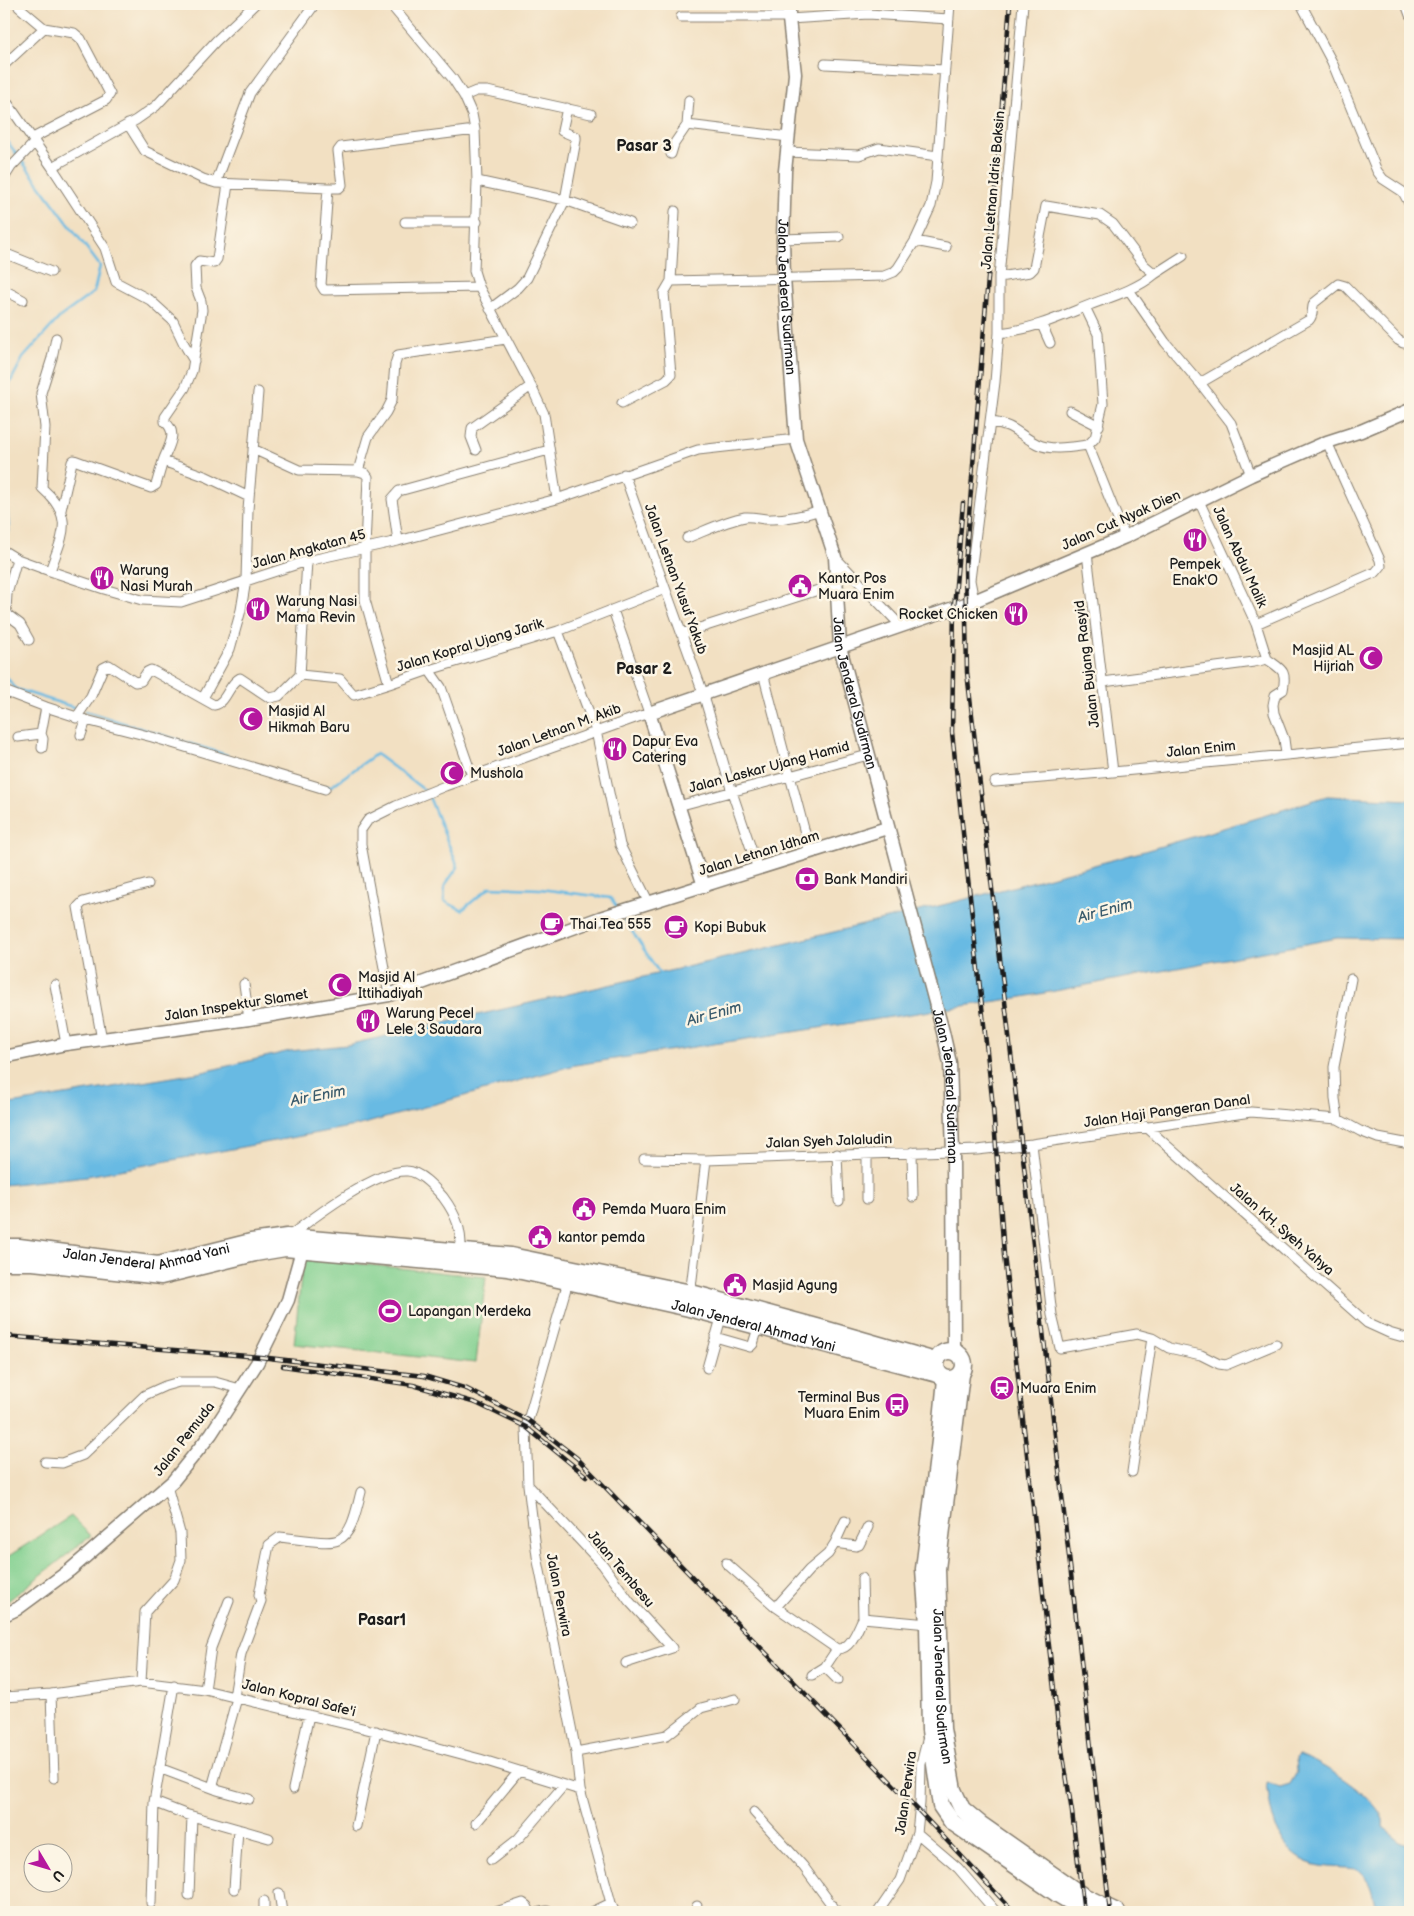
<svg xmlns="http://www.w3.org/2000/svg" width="1414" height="1916" font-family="'Balsamiq Sans',sans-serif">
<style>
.green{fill:#82d090;stroke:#4f7656}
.water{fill:#67bae3;stroke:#426b80}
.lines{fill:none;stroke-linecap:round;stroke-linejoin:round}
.stream{stroke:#67bae3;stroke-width:2.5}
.street-casing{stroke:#877e6f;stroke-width:11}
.secondary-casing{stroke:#877e6f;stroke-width:15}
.highway-casing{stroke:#877e6f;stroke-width:19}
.street{stroke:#fff;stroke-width:9}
.secondary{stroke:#fff;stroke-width:12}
.highway{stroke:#fff;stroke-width:16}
.rail-casing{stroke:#1c1c1c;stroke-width:4.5}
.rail{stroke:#fcf5e5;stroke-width:2.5;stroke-dasharray:8;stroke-linecap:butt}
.labels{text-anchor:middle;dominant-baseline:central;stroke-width:5;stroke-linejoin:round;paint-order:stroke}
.street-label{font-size:14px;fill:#1c1c1c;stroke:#fcf5e5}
.poi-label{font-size:14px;fill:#1c1c1c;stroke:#fcf5e5;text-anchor:start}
.water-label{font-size:15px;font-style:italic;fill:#3a5b6c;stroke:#fcf5e5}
.quarter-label{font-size:16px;font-weight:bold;fill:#1c1c1c;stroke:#fcf5e5}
</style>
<rect width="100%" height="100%" fill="#fcf5e5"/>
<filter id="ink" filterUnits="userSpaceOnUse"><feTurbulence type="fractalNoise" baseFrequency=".02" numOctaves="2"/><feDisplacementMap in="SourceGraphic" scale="10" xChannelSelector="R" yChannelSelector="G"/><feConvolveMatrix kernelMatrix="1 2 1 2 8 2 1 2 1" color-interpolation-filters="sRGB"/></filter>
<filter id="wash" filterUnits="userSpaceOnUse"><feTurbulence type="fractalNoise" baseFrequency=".0096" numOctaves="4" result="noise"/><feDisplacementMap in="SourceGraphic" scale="20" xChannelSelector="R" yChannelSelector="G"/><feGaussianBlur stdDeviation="1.12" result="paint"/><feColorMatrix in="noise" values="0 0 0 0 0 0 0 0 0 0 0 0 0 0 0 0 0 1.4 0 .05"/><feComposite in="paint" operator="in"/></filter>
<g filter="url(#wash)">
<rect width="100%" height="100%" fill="#f2e0c2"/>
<path class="green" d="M 303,1258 L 486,1277 L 476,1363 L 294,1344 Z
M 71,1516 L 91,1536 L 4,1604 L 4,1559 Z"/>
<path class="water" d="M 1327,796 L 1410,800 L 1410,939 L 1337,938 L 1023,997 L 575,1065 L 360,1125 L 87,1176 L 4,1185 L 4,1105 L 203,1072 L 290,1051 L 347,1045 C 675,969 1006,899 1327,796 Z
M 1299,1755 C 1321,1762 1374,1796 1382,1817 C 1384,1820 1383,1824 1383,1828 L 1400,1841 L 1410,1845 L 1410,1912 L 1382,1912 C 1372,1905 1374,1891 1368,1882 C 1365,1877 1360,1873 1356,1869 C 1344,1867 1333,1868 1321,1866 C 1279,1860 1271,1819 1267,1783 L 1280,1787 L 1290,1784 L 1297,1772 L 1296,1758 Z"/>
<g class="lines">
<path class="stream" d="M 4,137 L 18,156
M 4,394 L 23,358 L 60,317 L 94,292 L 100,266 L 21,160
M 4,482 L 9,531 L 4,540
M 4,674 L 16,689 L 79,709
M 85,711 L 227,755
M 326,786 L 330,787 L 376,754 L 427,792 L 458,867 L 445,885 L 444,901 L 462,910 L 490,887 L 540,889 L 611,898 L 618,909
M 622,916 L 660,974"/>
</g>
</g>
<g filter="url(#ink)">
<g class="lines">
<defs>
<path id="street" d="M 390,4 L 453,79 L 464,96 L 472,114 L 475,130 L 477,181 L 474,271 L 479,287 L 531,386 L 544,414 L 557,499
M 1301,4 L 1332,62 L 1377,171 L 1383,179 L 1403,192 L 1410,205
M 1406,4 L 1410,15
M 19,7 L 44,28
M 681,17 L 789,17
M 789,19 L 868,14 L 949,19
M 825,64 L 944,70
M 4,65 L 44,28 L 74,33 L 81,39 L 110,94 L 106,100 L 33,138
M 464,96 L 476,91 L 487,91 L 591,114
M 4,98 L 52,167 L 105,248 L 116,282 L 150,300 L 173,321 L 184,344 L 194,361
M 689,100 L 687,125 L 789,137
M 128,124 L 145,151 L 203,179 L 216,183 L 328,188 L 339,188 L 342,185 L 338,151 L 341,147 L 475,130
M 787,152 L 859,155 L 879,148 L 938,156
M 671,154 L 674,144 L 687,125
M 52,167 L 136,120 L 156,106 L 216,41 L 255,4
M 4,178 L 11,167 L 35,142
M 477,181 L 565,200 L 630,223
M 216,183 L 250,93 L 312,8 L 312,4
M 328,188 L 321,285 L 324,290 L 479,287
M 405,222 L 477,222
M 783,239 L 839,237
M 915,241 L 946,247
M 4,253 L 51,272
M 1155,274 L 1183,256
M 999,277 L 1030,272 L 1034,268 L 1046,206 L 1100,215 L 1113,224 L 1144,265 L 1155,274 C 1137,289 1114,296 1092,304 C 1059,317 1035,329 999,333
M 671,281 L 884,276 L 894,272 L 898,268 L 915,241 L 931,206 L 936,182 L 950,4
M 4,290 L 23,300
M 1129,290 L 1165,342 L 1200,383 L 1231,423 L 1251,475
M 1085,307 L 1098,334 L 1103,404 L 1095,438 L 1088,445
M 490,309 L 518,288 L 527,278 L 565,200 L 576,140 L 576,137 L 562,131 L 567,108
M 1042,325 L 1050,343
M 1200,383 L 1309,320 C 1314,315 1311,309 1314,303 L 1338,284 L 1345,286 L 1398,340 L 1403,343 L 1410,340
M 622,403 L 666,380 L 671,375 L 664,293 L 671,281 L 675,211
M 1070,411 L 1099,426
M 991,422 C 1013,424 1019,435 1037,444 C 1051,451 1072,447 1088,445
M 1088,445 L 1125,537
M 253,449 L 299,470 L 358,471 L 365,473 L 368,477 L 365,548 L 365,600 L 389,684
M 476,450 L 471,437 L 472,428 L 531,386
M 163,461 C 168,447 179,433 165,422 L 165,417 L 185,388 L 192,371 L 202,310 L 201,301 L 196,288 L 195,266 L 199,261 L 214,263 L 217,259 L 228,184
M 358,471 L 368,437 L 386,412 L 392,400 L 395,364 L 398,355 L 506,339
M 624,474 L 703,693 L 732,792 L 758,869
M 1199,501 L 1256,624 L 1267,659
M 61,510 L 72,462 L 74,460 L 151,488 L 156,485 L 163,461 L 207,477 L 249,497
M 687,538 C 705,531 725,521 745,517 C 755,516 762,520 772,519 C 789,519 805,515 821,510
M 398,541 L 392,499 L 399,491 L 549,450
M 4,551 L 17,559 L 50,571 L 104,589 L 142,600 L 181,602 L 307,561 L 398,541 L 557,499 L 698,450 L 796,439
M 1087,553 L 1113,772
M 835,557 L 901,626
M 17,559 L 7,594 L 6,610 L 8,615 L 20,624 L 29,640
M 50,571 C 62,535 76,518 42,488 L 45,427 L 41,393 L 52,358 L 56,338
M 974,601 L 970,580 L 995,382 L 999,333 L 999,277 L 1023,4
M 1256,624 L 1376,572 L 1381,566 L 1380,560 L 1327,442
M 558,631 L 596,731 L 620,845 L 649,903
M 681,634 L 837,584
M 1267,659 C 1282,670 1287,670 1283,690 L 1275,695 L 1273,705 L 1274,713 L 1284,739 L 1286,754
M 429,670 L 441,687 L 472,776
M 763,673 L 810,852
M 300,675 L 340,679 L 354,695 L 389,684 L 429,670 L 558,631 L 665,589
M 1103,682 L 1254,662 L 1267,659
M 4,691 L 46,707 L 86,720 L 81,735
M 203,698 L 230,649 L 241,610 L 246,580 L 248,510 L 258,392
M 76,718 L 91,696 L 103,668 L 109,665 L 135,682 L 141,681 L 147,672 L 151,670 L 155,672 L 214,705 C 227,703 228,684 240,678 L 270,698 L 279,696 L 300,675 L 307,561
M 86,720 L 152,737 L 325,789
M 18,737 L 41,734
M 42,748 L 43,739 L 41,734 L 46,707
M 995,782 L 1113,772 L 1410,743
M 678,806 L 868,755
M 244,984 L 249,1019
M 55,985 L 66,1044
M 389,995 L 361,844 L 361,830 L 368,820 L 396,806 L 445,786 L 649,713 L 613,610
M 102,1040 L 78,907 L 83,902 L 148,884
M 1338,1119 L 1335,1099 L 1334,1067 L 1351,979
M 1145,1126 L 1367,1323 L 1389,1333 L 1410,1339
M 1032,1144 L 1052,1315 L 1060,1348 L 1137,1334 L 1152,1338 L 1132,1472
M 912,1152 L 913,1197
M 837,1154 L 839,1201
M 867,1154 L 867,1199
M 644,1159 L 706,1160 L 977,1150 L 1032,1144 L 1251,1112 L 1338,1119 L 1360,1131 L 1378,1138 L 1410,1144
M 288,1237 C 313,1218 375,1170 407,1171 C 420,1171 435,1188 443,1197 C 457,1216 462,1230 461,1254
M 569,1278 L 526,1427 L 528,1485 L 537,1556 L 576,1752 L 580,1790 L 611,1903 L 615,1912
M 690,1296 L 706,1160
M 715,1337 L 750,1347 L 753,1344 L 758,1328
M 1152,1338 L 1169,1348 L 1201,1355 L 1219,1364 L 1226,1365 L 1276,1344
M 707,1368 L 721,1318
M 45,1462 L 62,1463 L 83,1455 L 145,1395 L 165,1386 L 179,1382 L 215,1382 L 240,1389
M 528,1485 L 603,1565 L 629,1601 L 672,1648 L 626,1663
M 835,1543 L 856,1546 L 859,1545 L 868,1527
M 726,1563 L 776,1607 L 837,1649 C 851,1650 858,1628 863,1618 L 928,1624
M 862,1578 L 863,1618
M 776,1607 L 809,1570 L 828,1554 L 835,1543 L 845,1521
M 825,1667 L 838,1680
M 812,1675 L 825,1667 L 837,1649
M 141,1682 L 145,1612 L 174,1580 L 181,1560 L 180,1533 L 167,1486
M 205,1690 L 211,1648 L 229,1601
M 51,1694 L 54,1778
M 4,1697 L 51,1694 L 141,1682 L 205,1690 L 379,1732 L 480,1759 L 580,1790
M 234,1697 L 241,1654 L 261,1601 L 259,1595 L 269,1545 L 280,1537 C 292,1538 328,1545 338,1540 C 353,1534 357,1506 361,1492
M 237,1698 L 213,1784 L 217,1790 L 249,1799
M 576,1752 L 667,1735 L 701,1708 L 735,1699
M 159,1768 L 215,1789
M 293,1789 L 309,1715
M 154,1802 L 185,1814 L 269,1838
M 754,1812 L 803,1866 L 837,1912
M 476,1823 L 519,1771
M 356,1826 L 376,1731
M 917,1833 L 958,1868 L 996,1912
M 491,1860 L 518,1839 L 564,1785
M 234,1889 L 238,1829
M 279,1893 L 282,1912
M 189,1895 L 192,1816
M 264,1901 L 264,1912
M 151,1903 L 154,1802 L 174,1685
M 496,1912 L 523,1903 L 527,1906 L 530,1912
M 540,1912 L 547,1911 L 550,1912
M 592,1912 L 611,1903
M 695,1912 L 697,1906
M 878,1912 L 900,1880 L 917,1833 L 920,1803 L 921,1764 L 927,1741"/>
<g id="secondary">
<path id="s1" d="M 789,4 L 789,19 L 795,74 L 785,171 L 783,239 L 784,278 L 796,439 L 835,557 L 840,647 L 943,1032 L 950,1063 L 953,1152 L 954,1351"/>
<path d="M 704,886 L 649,713 L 974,601 L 1125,537 L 1251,475 L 1327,442 L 1361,431 L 1410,410"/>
<path d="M 4,1057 L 66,1044 L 249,1019 L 389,995 L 600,918 L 887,828"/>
<path d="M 4,1615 L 17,1609 L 70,1570 L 173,1481 L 211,1434 L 257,1363 L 288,1300 L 302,1250"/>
</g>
<g id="highway">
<path id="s2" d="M 4,1247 L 19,1247 L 158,1265 L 251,1242 L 287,1237 L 511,1256 L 691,1293 L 824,1329 L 935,1361"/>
<path id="s3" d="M 4,1262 L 33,1262 L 161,1276 L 255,1253 L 285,1248 L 508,1268 L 689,1308 L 938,1374"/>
<circle cx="950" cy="1365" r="14"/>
<path id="s4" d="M 961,1374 L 937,1569 L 942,1729 L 953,1790 L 962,1809 L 980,1824 L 1083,1896 L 1117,1912"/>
<path d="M 946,1379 L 940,1441 L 924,1569 L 928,1624 L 930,1730 L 941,1806 L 952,1822 L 1056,1893 L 1088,1912"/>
</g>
</defs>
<use href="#street" class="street-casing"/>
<use href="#secondary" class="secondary-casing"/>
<use href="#highway" class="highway-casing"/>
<use href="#street" class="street"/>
<use href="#secondary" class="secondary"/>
<use href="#highway" class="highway"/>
<defs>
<path id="rail" d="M 1010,4 L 965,565 L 967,672 L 1110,1912
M 963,503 L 954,608 L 952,732 L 993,1107 L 1004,1255 L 1058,1724 L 1072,1812 L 1084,1912
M 4,1336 L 260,1357 L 424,1376 L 467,1389 L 528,1420 L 577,1458 L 919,1811 L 1014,1912
M 283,1366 L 413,1385 L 476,1403 L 526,1427 L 586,1476"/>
</defs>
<use href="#rail" class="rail-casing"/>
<use href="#rail" class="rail"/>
</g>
</g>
<defs>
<symbol id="restaurant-disc" viewBox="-11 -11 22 22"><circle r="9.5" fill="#b5179e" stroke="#fcf5e5"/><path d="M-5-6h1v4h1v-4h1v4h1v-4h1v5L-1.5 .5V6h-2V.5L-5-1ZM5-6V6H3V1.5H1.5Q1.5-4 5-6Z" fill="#fff"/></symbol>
<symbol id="civic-disc" viewBox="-11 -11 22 22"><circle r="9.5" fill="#b5179e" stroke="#fcf5e5"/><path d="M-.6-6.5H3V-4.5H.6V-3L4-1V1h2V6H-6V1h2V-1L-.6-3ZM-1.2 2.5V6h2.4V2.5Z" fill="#fff"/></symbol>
<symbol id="mosque-disc" viewBox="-11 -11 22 22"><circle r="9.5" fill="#b5179e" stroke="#fcf5e5"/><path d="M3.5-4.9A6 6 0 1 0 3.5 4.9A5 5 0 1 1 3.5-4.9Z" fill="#fff"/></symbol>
<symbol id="bank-disc" viewBox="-11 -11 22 22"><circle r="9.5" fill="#b5179e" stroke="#fcf5e5"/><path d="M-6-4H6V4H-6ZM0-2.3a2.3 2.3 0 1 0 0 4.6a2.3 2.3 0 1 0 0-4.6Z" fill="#fff"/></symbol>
<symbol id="cafe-disc" viewBox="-11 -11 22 22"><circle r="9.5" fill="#b5179e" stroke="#fcf5e5"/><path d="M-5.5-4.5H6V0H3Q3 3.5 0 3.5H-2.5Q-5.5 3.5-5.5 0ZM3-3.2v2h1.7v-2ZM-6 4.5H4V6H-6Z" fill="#fff"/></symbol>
<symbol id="stadium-disc" viewBox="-11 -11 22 22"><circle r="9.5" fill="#b5179e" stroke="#fcf5e5"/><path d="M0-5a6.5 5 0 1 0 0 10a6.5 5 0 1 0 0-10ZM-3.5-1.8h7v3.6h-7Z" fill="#fff"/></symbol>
<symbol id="station-disc" viewBox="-11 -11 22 22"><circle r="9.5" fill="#b5179e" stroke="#fcf5e5"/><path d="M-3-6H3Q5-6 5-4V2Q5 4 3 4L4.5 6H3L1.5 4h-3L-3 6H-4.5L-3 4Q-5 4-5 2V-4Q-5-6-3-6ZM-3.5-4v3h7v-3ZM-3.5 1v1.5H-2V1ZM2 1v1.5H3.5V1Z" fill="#fff"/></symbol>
<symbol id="bus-disc" viewBox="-11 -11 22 22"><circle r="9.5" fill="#b5179e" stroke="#fcf5e5"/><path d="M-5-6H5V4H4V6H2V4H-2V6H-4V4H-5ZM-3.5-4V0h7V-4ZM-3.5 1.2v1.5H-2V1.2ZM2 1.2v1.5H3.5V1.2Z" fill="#fff"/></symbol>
</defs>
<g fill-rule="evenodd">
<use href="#restaurant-disc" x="1181" y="526" width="28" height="28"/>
<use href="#restaurant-disc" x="88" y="564" width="28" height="28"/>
<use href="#civic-disc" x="786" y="572" width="28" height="28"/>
<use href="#restaurant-disc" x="244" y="595" width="28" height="28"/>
<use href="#restaurant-disc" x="1002" y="600" width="28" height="28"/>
<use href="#mosque-disc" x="1357" y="644" width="28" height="28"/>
<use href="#mosque-disc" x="237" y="705" width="28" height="28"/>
<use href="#restaurant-disc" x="601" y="735" width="28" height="28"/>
<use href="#mosque-disc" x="438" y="759" width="28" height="28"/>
<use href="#bank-disc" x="793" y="865" width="28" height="28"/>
<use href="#cafe-disc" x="538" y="910" width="28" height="28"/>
<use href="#cafe-disc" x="662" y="913" width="28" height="28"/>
<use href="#mosque-disc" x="326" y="971" width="28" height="28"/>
<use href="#restaurant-disc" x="354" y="1007" width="28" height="28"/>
<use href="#civic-disc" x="570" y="1195" width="28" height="28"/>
<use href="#civic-disc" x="526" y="1223" width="28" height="28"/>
<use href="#civic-disc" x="721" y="1271" width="28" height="28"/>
<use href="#stadium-disc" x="376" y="1297" width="28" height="28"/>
<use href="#station-disc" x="988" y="1374" width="28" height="28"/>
<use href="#bus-disc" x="883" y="1391" width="28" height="28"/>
</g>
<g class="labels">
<g class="street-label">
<text transform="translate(993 190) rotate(-85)">Jalan Letnan Idris Baksin</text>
<text stroke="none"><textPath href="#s1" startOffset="294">Jalan Jenderal Sudirman</textPath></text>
<text transform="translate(1121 520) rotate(-24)">Jalan Cut Nyak Dien</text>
<text transform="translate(309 549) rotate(-15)">Jalan Angkatan 45</text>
<text transform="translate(1240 557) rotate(65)">Jalan Abdul Malik</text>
<text transform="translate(676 579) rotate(70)">Jalan Letnan Yusuf Yakub</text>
<text transform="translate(470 645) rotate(-17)">Jalan Kopral Ujang Jarik</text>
<text transform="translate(1087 664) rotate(-97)">Jalan Bujang Rasyid</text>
<text stroke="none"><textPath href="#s1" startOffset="699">Jalan Jenderal Sudirman</textPath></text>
<text transform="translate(559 730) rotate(-20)">Jalan Letnan M. Akib</text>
<text transform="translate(1201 749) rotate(-6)">Jalan Enim</text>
<text transform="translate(769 767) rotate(-15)">Jalan Laskar Ujang Hamid</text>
<text transform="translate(759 853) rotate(-17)">Jalan Letnan Idham</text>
<text transform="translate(236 1005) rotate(-9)">Jalan Inspektur Slamet</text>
<text stroke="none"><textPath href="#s1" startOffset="1104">Jalan Jenderal Sudirman</textPath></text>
<text transform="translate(1167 1111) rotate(-8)">Jalan Haji Pangeran Danal</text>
<text transform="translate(829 1141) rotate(-2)">Jalan Syeh Jalaludin</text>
<text transform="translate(1282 1229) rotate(41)">Jalan KH. Syeh Yahya</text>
<text stroke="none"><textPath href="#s2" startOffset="144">Jalan Jenderal Ahmad Yani</textPath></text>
<text stroke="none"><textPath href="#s3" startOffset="761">Jalan Jenderal Ahmad Yani</textPath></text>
<text transform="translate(184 1439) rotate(-52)">Jalan Pemuda</text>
<text transform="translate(621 1569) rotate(50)">Jalan Tembesu</text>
<text transform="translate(559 1595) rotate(79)">Jalan Perwira</text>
<text stroke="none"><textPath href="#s4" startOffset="314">Jalan Jenderal Sudirman</textPath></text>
<text transform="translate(299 1698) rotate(14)">Jalan Kopral Safe'i</text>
<text transform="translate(906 1793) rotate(-82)">Jalan Perwira</text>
</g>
<g class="poi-label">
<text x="1195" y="564" text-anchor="middle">Pempek<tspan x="1195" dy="16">Enak'O</tspan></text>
<text x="120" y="570">Warung<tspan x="120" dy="16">Nasi Murah</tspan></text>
<text x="818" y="578">Kantor Pos<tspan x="818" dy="16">Muara Enim</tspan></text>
<text x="276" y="601">Warung Nasi<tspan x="276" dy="16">Mama Revin</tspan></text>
<text x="998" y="614" text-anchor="end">Rocket Chicken</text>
<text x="1354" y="650" text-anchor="end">Masjid AL<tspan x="1354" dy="16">Hijriah</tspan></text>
<text x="268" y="711">Masjid Al<tspan x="268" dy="16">Hikmah Baru</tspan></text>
<text x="632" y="741">Dapur Eva<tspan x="632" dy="16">Catering</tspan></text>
<text x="470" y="773">Mushola</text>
<text x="824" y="879">Bank Mandiri</text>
<text x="570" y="924">Thai Tea 555</text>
<text x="694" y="927">Kopi Bubuk</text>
<text x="358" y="977">Masjid Al<tspan x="358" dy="16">Ittihadiyah</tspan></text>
<text x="386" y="1013">Warung Pecel<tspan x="386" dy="16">Lele 3 Saudara</tspan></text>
<text x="602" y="1209">Pemda Muara Enim</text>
<text x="558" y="1237">kantor pemda</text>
<text x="752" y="1285">Masjid Agung</text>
<text x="408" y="1311">Lapangan Merdeka</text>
<text x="1020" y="1388">Muara Enim</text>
<text x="880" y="1397" text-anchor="end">Terminal Bus<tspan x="880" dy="16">Muara Enim</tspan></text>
</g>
<g class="water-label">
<text transform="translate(1105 911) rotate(-15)">Air Enim</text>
<text transform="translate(714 1014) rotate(-15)">Air Enim</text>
<text transform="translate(318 1096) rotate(-11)">Air Enim</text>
</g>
<g class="quarter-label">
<text x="644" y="146">Pasar 3</text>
<text x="644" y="669">Pasar 2</text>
<text x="382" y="1620">Pasar1</text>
</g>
</g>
<rect width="1414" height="1916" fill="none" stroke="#fcf5e5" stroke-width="20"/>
<g transform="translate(48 1868) rotate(128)"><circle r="24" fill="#fcf5e5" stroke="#a29e95"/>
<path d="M0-4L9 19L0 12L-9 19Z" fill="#b5179e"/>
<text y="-8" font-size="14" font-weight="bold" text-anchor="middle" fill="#1c1c1c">U</text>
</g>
</svg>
